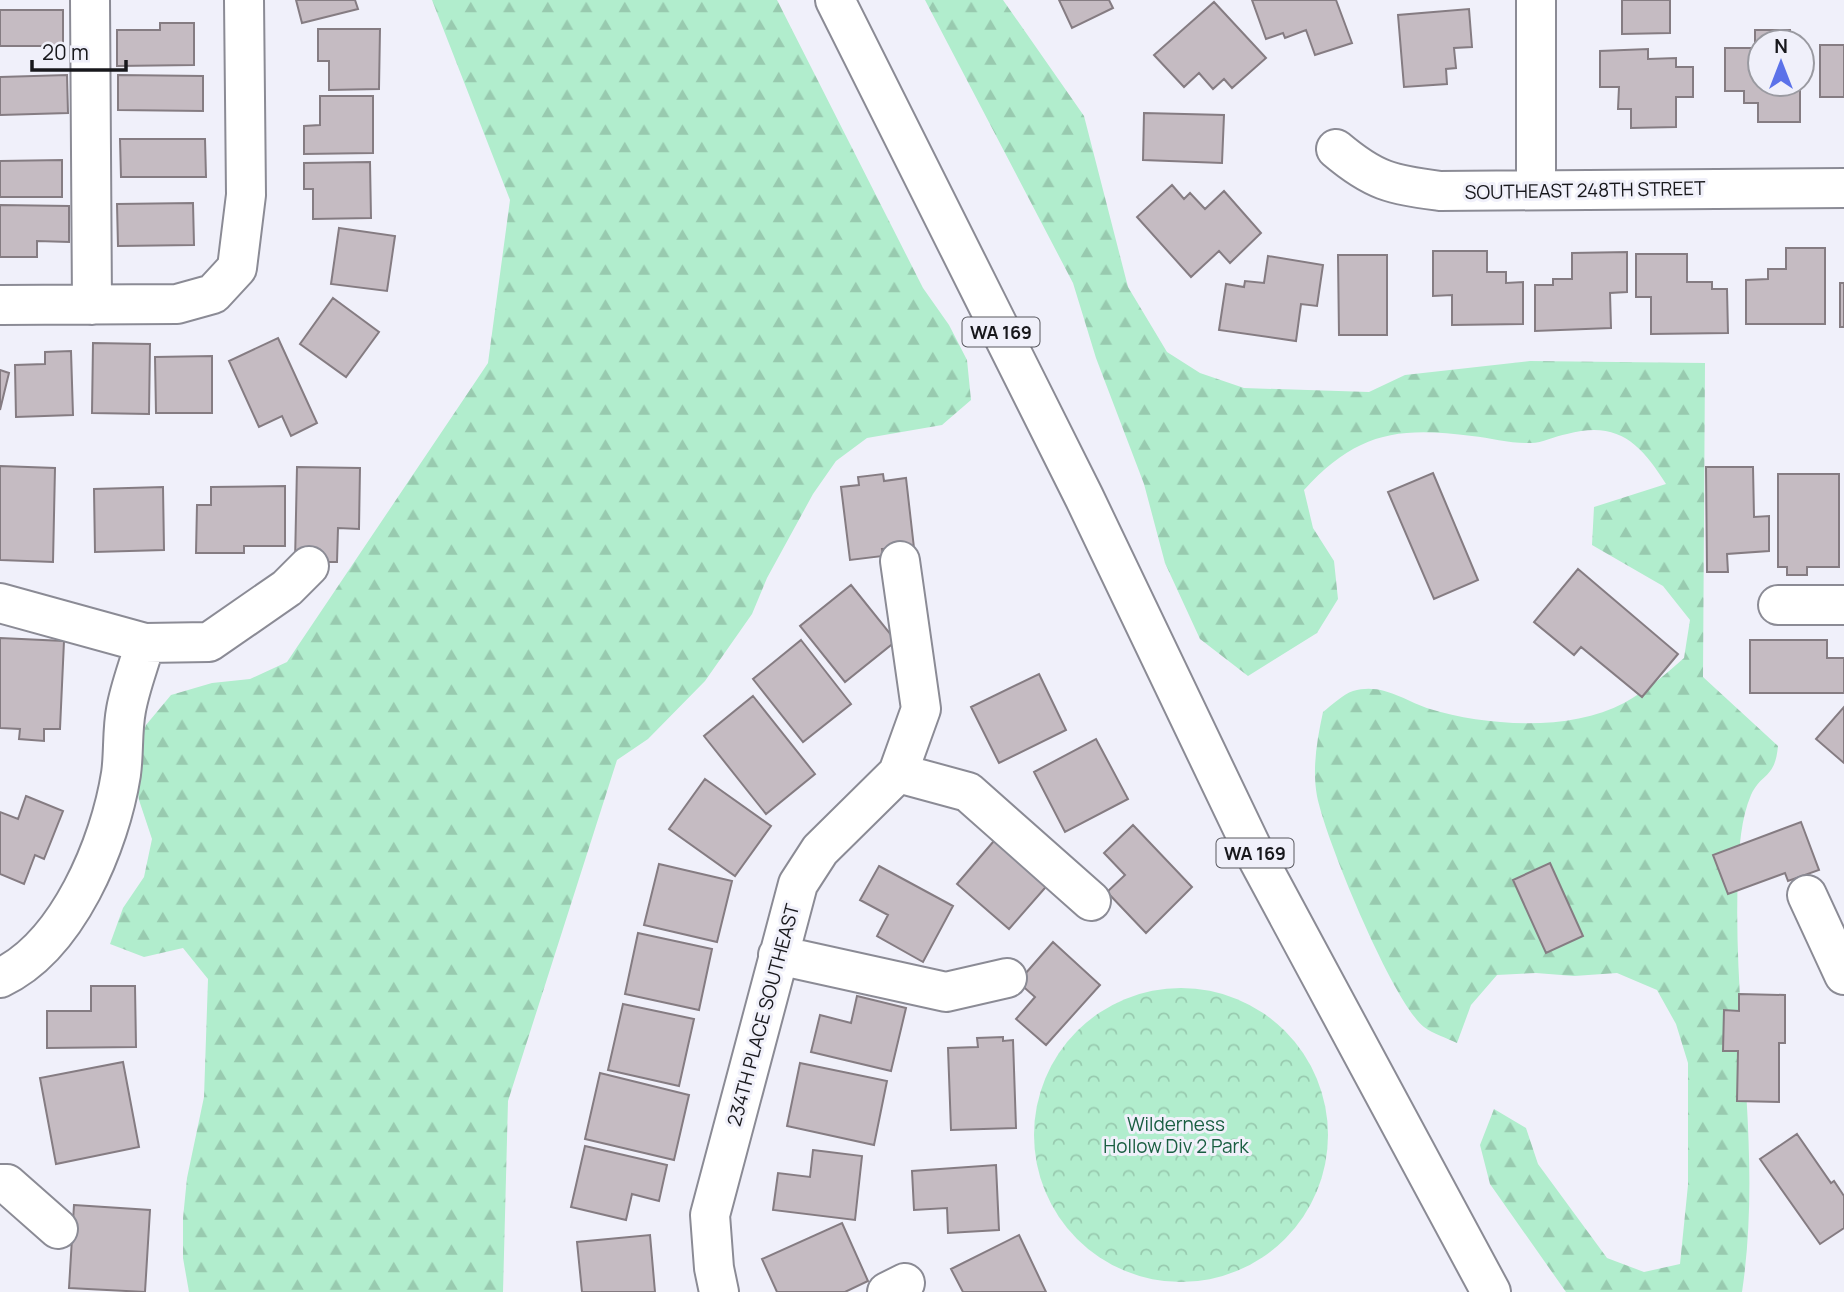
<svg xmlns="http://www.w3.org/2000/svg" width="1844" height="1292" font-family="Manrope,sans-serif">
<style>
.forest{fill:url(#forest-firs)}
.park{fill:url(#park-crowns)}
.building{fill:#c5bbc2;stroke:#857c82;stroke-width:2}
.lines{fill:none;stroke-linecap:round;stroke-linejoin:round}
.minor-casing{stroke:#8b8b95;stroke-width:42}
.major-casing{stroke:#8b8b95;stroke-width:42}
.minor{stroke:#fff;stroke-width:38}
.major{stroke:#fff;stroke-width:38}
.labels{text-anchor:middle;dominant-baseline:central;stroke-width:6;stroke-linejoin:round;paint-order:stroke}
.shield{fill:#f0f0fa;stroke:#59595f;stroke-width:2}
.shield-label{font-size:18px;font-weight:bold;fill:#18181c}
.street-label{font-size:19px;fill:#18181c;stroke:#f0f0fa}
.park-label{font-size:19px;fill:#195e41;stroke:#f0f0fa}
</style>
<defs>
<pattern id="forest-firs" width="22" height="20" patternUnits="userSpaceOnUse" patternTransform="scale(1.75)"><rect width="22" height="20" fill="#b1edcd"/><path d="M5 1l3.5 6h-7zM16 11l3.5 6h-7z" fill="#98caaf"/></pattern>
<pattern id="park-crowns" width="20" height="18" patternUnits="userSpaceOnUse" patternTransform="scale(1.75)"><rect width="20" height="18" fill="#b1edcd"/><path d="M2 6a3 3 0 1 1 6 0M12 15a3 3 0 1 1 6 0" fill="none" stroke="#98caaf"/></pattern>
</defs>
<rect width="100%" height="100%" fill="#f0f0fa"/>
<path class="forest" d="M 432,0 L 777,0 L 923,288 L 949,325 L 967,360 L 971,400 L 942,425 L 867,438 L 836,461 L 813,494 L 767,578 L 752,614 L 705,681 L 648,739 L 617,760 L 508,1101 L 503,1292 L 189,1292 L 183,1258 L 183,1218 L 187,1178 L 204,1097 L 208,979 L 183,948 L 144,957 L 110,944 L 123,908 L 144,877 L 152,839 L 139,800 L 133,762 L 146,725 L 171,695 L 212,683 L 250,679 L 287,662 L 488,363 L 510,200 Z
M 925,0 L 1003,0 L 1084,116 L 1128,287 L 1167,352 L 1200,373 L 1244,388 L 1369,392 L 1405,375 L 1530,361 L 1705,363 L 1703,677 L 1778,746 C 1775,779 1762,772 1751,795 C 1741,818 1739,849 1738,874 C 1732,1015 1763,1151 1742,1292 L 1566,1292 L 1490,1184 L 1480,1145 L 1494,1109 L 1526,1128 L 1538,1164 L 1607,1258 L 1644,1272 L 1680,1264 L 1688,1185 L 1688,1063 L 1676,1024 L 1657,990 L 1617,973 L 1574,976 L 1536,973 L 1497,975 L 1471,1005 L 1457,1043 C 1447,1038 1433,1034 1424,1027 C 1393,1003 1325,838 1317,796 C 1312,768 1317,740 1323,712 C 1331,706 1343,694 1353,691 C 1382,682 1405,701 1430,709 C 1486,726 1570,732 1624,703 C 1646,691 1665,675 1684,658 L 1690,620 L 1663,586 L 1592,545 L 1594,507 L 1666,484 C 1641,444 1618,420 1567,434 C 1555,436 1542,443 1531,443 C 1512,444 1491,438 1472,436 C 1397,426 1356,433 1304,490 L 1313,528 L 1334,561 L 1338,599 L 1317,633 L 1248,676 L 1200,639 L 1165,563 L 1144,484 L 1096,358 L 1073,283 Z"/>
<path class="park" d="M1034 1135a147 147 0 1 1 294 0a147 147 0 1 1-294 0Z"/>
<path class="building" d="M 296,0 L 355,0 L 358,9 L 302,23 Z
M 1059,0 L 1109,0 L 1113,8 L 1072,28 Z
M 1252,0 L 1336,0 L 1352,43 L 1315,55 L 1306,30 L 1285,38 L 1283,33 L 1266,39 Z
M 1622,0 L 1670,0 L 1670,33 L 1622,34 Z
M 1214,2 L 1266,58 L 1232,88 L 1224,79 L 1213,89 L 1199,73 L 1184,87 L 1154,55 Z
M 1469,9 L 1472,47 L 1454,48 L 1456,68 L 1446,69 L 1447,84 L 1404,87 L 1398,15 Z
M 0,10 L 63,10 L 63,46 L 0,46 Z
M 160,23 L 194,23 L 194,65 L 117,66 L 117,30 L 160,30 Z
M 318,29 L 380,29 L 379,89 L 329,90 L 329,61 L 318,61 Z
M 1755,30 L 1790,30 L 1790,42 L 1760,42 L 1760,84 L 1800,84 L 1800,122 L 1758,122 L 1758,103 L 1744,103 L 1744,91 L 1725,91 L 1725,48 L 1755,48 Z
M 1820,45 L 1844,45 L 1844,97 L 1820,97 Z
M 1648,49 L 1648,59 L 1676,58 L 1676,67 L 1693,67 L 1693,97 L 1676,97 L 1676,127 L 1631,128 L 1631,109 L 1618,109 L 1619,87 L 1600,87 L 1600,51 Z
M 67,75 L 68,113 L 0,115 L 0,77 Z
M 118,75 L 203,76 L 203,111 L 118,110 Z
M 320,96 L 373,96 L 373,153 L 304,154 L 304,126 L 320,125 Z
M 1144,113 L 1224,115 L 1222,163 L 1143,160 Z
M 120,139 L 205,139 L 206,177 L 121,177 Z
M 62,160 L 62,197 L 0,197 L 0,161 Z
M 370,162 L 371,218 L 313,219 L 313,189 L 304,189 L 304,163 Z
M 1172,185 L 1184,199 L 1190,193 L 1205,209 L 1224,191 L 1261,233 L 1230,263 L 1219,251 L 1191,277 L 1137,217 Z
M 193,203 L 194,245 L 118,246 L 117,204 Z
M 0,205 L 69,206 L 69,242 L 37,241 L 37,257 L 0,257 Z
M 339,228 L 395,236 L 387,291 L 331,284 Z
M 1786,248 L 1825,248 L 1825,324 L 1746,324 L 1746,280 L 1768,279 L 1768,269 L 1786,269 Z
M 1433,251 L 1487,251 L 1487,272 L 1506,272 L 1506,283 L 1523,282 L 1523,324 L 1452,325 L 1452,295 L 1433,296 Z
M 1627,252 L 1627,292 L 1610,293 L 1611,328 L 1535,331 L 1535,285 L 1553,285 L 1553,279 L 1572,279 L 1572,253 Z
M 1636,254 L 1687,254 L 1687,282 L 1712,282 L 1712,289 L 1727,289 L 1728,333 L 1651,334 L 1651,297 L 1636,297 Z
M 1338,255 L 1387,255 L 1387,335 L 1339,335 Z
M 1268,256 L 1323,265 L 1317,306 L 1301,304 L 1296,341 L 1219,330 L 1226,284 L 1244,287 L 1245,281 L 1264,283 Z
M 1840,283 L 1844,283 L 1844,327 L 1840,327 Z
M 333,298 L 379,332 L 346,377 L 300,344 Z
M 278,338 L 317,423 L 291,436 L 282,416 L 259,427 L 229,361 Z
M 93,343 L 150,344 L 149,414 L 92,413 Z
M 71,351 L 73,415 L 16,417 L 15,365 L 45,364 L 45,352 Z
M 212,356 L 212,413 L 156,413 L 155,357 Z
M 0,370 L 9,373 L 0,410 Z
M 0,466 L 55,468 L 53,562 L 0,560 Z
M 297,467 L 360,468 L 359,529 L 338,528 L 337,562 L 295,562 Z
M 1706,467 L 1753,467 L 1754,517 L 1769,516 L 1769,551 L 1727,554 L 1728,572 L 1707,572 Z
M 1433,473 L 1478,580 L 1434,599 L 1388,492 Z
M 883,474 L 884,481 L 906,478 L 914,548 L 882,549 L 883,556 L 850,560 L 841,487 L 859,485 L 858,477 Z
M 1778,474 L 1839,474 L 1839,567 L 1807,567 L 1807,575 L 1787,575 L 1787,567 L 1778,567 Z
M 285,486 L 285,546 L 244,546 L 244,553 L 196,553 L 197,505 L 211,505 L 211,487 Z
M 163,487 L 164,550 L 95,552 L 94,489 Z
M 1578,569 L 1678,654 L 1642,697 L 1581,647 L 1574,655 L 1534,622 Z
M 851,585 L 896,641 L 845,682 L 800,626 Z
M 0,638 L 64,641 L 60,729 L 44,729 L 44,741 L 19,739 L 20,729 L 0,728 Z
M 801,640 L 851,704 L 803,742 L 753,679 Z
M 1750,640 L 1827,640 L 1827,658 L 1844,658 L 1844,693 L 1750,693 Z
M 1039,674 L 1066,730 L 999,763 L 971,707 Z
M 753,696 L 815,774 L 766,814 L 704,736 Z
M 1844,707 L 1844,763 L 1816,739 Z
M 1096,739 L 1128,799 L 1065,832 L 1034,772 Z
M 705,779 L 771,826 L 735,876 L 669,829 Z
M 26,796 L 63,811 L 44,859 L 35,855 L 24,884 L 0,874 L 0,812 L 18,819 Z
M 1801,822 L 1819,870 L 1788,881 L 1785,873 L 1728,894 L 1713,855 Z
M 1133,825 L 1192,887 L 1146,933 L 1107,892 L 1125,875 L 1104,853 Z
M 999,835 L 1051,881 L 1009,929 L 957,884 Z
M 1550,863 L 1583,936 L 1546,953 L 1513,880 Z
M 659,864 L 732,881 L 717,942 L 644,925 Z
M 879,866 L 953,906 L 923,962 L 877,936 L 888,915 L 860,900 Z
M 638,933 L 712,949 L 699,1010 L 625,994 Z
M 1053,942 L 1100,985 L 1046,1045 L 1016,1019 L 1035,997 L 1018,982 Z
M 91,986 L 135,986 L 136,1047 L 47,1048 L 47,1011 L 91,1011 Z
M 1739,994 L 1785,995 L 1785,1043 L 1779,1043 L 1779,1102 L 1737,1101 L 1738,1051 L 1723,1051 L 1724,1010 L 1739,1011 Z
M 857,996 L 906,1008 L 891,1071 L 811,1052 L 820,1015 L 851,1023 Z
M 623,1004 L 694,1019 L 679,1086 L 608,1070 Z
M 1003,1037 L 1003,1041 L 1013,1040 L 1016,1128 L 951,1130 L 948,1048 L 978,1047 L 977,1038 Z
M 123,1062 L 139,1147 L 56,1164 L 40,1078 Z
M 800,1063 L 887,1081 L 874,1145 L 787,1126 Z
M 600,1073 L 689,1095 L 674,1160 L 585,1139 Z
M 1797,1134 L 1831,1183 L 1834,1181 L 1844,1196 L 1844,1228 L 1820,1244 L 1760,1159 Z
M 585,1146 L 667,1165 L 659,1201 L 632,1194 L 626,1220 L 571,1207 Z
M 813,1150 L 862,1156 L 855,1220 L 773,1210 L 778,1173 L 810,1177 Z
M 996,1165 L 999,1230 L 948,1233 L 947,1208 L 914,1210 L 912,1171 Z
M 74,1205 L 150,1210 L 145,1292 L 69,1288 Z
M 842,1223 L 868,1281 L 845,1292 L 777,1292 L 762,1259 Z
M 650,1235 L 655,1292 L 582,1292 L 577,1242 Z
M 1019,1235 L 1046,1292 L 963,1292 L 951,1269 Z"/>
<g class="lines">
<defs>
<path id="minor" d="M 90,0 L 92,305
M 1336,149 C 1375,182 1391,184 1440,191 L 1844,188
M 1536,190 L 1536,0
M 0,305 L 177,304 L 213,294 L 237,268 L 246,195 L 244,0
M 0,603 L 145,643 L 209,642 L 287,588 L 309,566
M 1778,605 L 1844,605
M 898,773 L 968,792 L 1091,901
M 1807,895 L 1844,975
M 778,955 L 946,992 L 1007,978
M 0,978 C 68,946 110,844 121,774 C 124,753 122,731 126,710 C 130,687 139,665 145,643
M 0,1184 L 7,1184 L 58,1229
M 719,1292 L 714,1268 L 710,1215 L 798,884 L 820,850 L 898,773 L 921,709 L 900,561
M 887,1292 L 905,1283"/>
<path id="major" d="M 835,0 L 1084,497 L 1253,850 L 1491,1292"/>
</defs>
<use href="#minor" class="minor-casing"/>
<use href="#major" class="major-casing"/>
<use href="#minor" class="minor"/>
<use href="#major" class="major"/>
</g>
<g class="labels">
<g class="shield">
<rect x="962.5" y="317.5" width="77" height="29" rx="5"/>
<rect x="1216.5" y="838.5" width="77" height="29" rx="5"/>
</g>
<g class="shield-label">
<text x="1001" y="332">WA 169</text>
<text x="1255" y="853">WA 169</text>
</g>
<g class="street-label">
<text transform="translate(1585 190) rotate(-1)">SOUTHEAST 248TH STREET</text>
<text transform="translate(763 1015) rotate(-75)">234TH PLACE SOUTHEAST</text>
</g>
<g class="park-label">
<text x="1176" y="1124">Wilderness<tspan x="1176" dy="22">Hollow Div 2 Park</tspan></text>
</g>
</g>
<g transform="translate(1781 63)"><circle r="33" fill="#f0f0fa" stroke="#9a9aa1" stroke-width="2"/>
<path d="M0-5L12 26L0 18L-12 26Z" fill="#5c72e9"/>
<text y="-10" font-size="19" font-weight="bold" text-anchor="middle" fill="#18181c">N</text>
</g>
<path d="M32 60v10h94v-10" fill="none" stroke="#18181c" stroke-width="3.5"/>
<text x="42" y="60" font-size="21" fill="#18181c" stroke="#f0f0fa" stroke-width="5" paint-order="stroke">20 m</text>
</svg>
